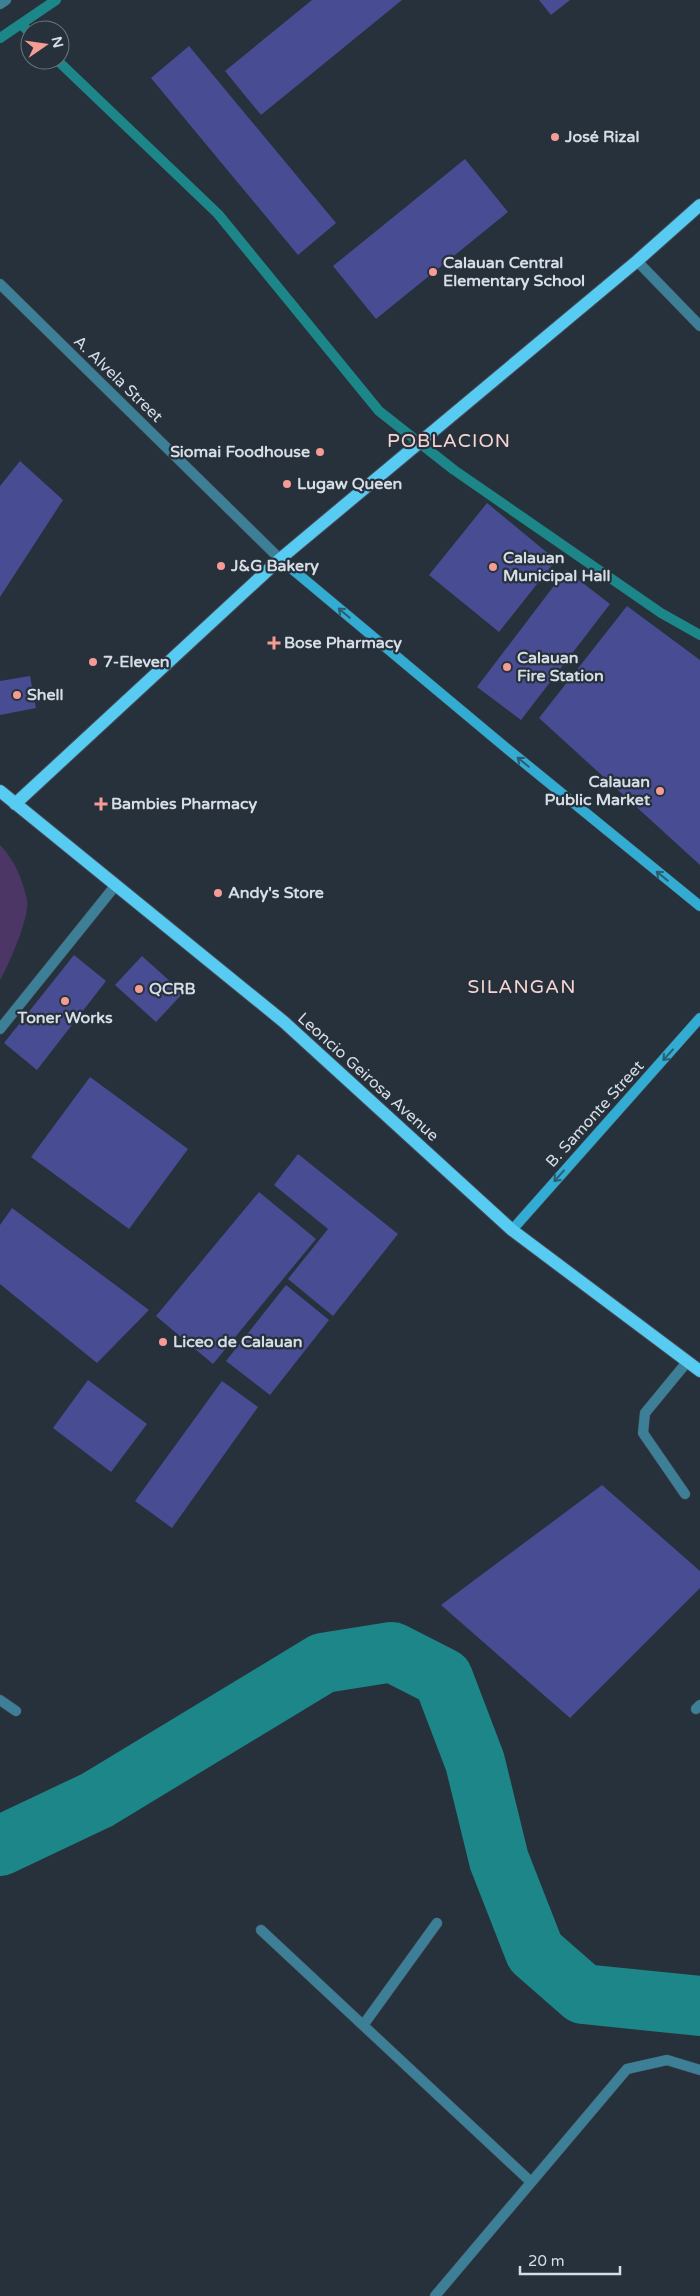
<svg xmlns="http://www.w3.org/2000/svg" width="700" height="2296" font-family="'Varela Round',sans-serif">
<style>
.green{fill:#4c3665}
.lines{fill:none;stroke-linecap:round;stroke-linejoin:round}
.stream{stroke:#1c8689;stroke-width:10}
.river{stroke:#1c8689;stroke-width:60}
.building{fill:#484c92}
.lane-casing{stroke:#434d57;stroke-width:11}
.street-casing{stroke:#434d57;stroke-width:11}
.secondary-casing{stroke:#434d57;stroke-width:11}
.primary-casing{stroke:#434d57;stroke-width:14}
.lane{stroke:#3c7f97;stroke-width:10}
.street{stroke:#3c7f97;stroke-width:10}
.secondary{stroke:#32acd2;stroke-width:10}
.primary{stroke:#58cbf3;stroke-width:12}
.oneway{stroke:#2b5c70}
.poi-dot{fill:#f59c94;stroke:#27313c;stroke-width:2}
.labels{text-anchor:middle;dominant-baseline:central;stroke-width:4.5;stroke-linejoin:round;paint-order:stroke}
.poi-label{font-size:16px;font-weight:bold;fill:#d6dde4;stroke:#27313c;text-anchor:start}
.street-label{font-size:16px;fill:#d6dde4;stroke:#27313c}
.quarter-label{font-size:19px;letter-spacing:1px;fill:#f7d4d0;stroke:#27313c}
</style>
<rect width="100%" height="100%" fill="#27313c"/>
<path class="green" d="M 0,845 C 14,859 23,880 27,900 C 30,917 9,964 0,980 Z"/>
<g class="lines">
<path class="stream" d="M 21,24 L 30,33
M 0,38 L 56,0
M 57,60 L 218,214 L 379,411 L 454,470 L 661,613 L 700,635"/>
<path class="river" d="M 0,1846 L 97,1800 L 323,1663 L 392,1652 L 443,1678 L 475,1762 L 499,1860 L 535,1952 L 583,1994 L 700,2006"/>
</g>
<path class="building" d="M 312,0 L 402,0 L 261,115 L 225,71 Z
M 539,0 L 570,0 L 551,15 Z
M 189,46 L 336,223 L 298,255 L 151,78 Z
M 465,159 L 508,212 L 376,319 L 333,266 Z
M 20,461 L 63,500 L 0,597 L 0,486 Z
M 487,503 L 556,560 L 499,632 L 429,575 Z
M 566,570 L 610,604 L 521,720 L 477,687 Z
M 627,606 L 700,660 L 700,865 L 539,718 Z
M 30,676 L 36,708 L 0,715 L 0,681 Z
M 74,955 L 106,981 L 37,1070 L 4,1043 Z
M 142,956 L 183,993 L 156,1022 L 115,985 Z
M 90,1077 L 188,1149 L 129,1229 L 31,1157 Z
M 298,1154 L 398,1234 L 333,1316 L 288,1279 L 328,1229 L 274,1185 Z
M 259,1192 L 316,1239 L 213,1364 L 156,1316 Z
M 12,1208 L 149,1310 L 97,1363 L 0,1284 L 0,1225 Z
M 286,1285 L 329,1320 L 270,1395 L 226,1361 Z
M 88,1380 L 147,1424 L 111,1472 L 53,1428 Z
M 222,1381 L 258,1407 L 172,1528 L 135,1501 Z
M 602,1485 L 700,1571 L 700,1588 L 570,1718 L 441,1605 Z"/>
<g class="lines">
<defs>
<path id="lane" d="M 0,4 L 6,0
M 685,1494 L 643,1433 L 645,1413 L 687,1362
M 696,1709 L 700,1705
M 364,2024 L 437,1923"/>
<path id="street" d="M 637,261 L 700,326
M 0,284 L 280,559
M 0,1029 L 115,886
M 0,1700 L 16,1711
M 261,1930 L 531,2182
M 435,2296 L 627,2069 L 667,2060 L 700,2070"/>
<path id="secondary" d="M 280,559 L 505,747 L 700,906
M 512,1230 L 700,1018"/>
<path id="primary" d="M 0,791 L 284,1022 L 512,1230 L 700,1371
M 15,804 L 280,559 L 637,261 L 700,205"/>
</defs>
<use href="#lane" class="lane-casing"/>
<use href="#street" class="street-casing"/>
<use href="#secondary" class="secondary-casing"/>
<use href="#primary" class="primary-casing"/>
<use href="#lane" class="lane"/>
<use href="#street" class="street"/>
<use href="#secondary" class="secondary"/>
<use href="#primary" class="primary"/>
</g>
<defs><path id="oneway-shaft" d="M-6 0H5M1.5-3L5.5 0L1.5 3" fill="none" stroke-width="1.6" stroke-linecap="round" stroke-linejoin="round" transform="scale(1.25)"/></defs>
<g class="oneway">
<use href="#oneway-shaft" transform="translate(344 613) rotate(-140)"/>
<use href="#oneway-shaft" transform="translate(523 762) rotate(-141)"/>
<use href="#oneway-shaft" transform="translate(662 876) rotate(-141)"/>
<use href="#oneway-shaft" transform="translate(668 1055) rotate(132)"/>
<use href="#oneway-shaft" transform="translate(559 1176) rotate(132)"/>
</g>
<g class="poi-dot">
<circle cx="555" cy="137" r="5"/>
<circle cx="433" cy="272" r="5"/>
<circle cx="320" cy="452" r="5"/>
<circle cx="287" cy="484" r="5"/>
<circle cx="221" cy="566" r="5"/>
<circle cx="493" cy="567" r="5"/>
<path d="M271.5 635.5h5v5h5v5h-5v5h-5v-5h-5v-5h5z"/>
<circle cx="93" cy="662" r="5"/>
<circle cx="507" cy="667" r="5"/>
<circle cx="17" cy="695" r="5"/>
<circle cx="660" cy="791" r="5"/>
<path d="M98.5 796.5h5v5h5v5h-5v5h-5v-5h-5v-5h5z"/>
<circle cx="218" cy="893" r="5"/>
<circle cx="139" cy="989" r="5"/>
<circle cx="65" cy="1001" r="5"/>
<circle cx="163" cy="1342" r="5"/>
</g>
<g class="labels">
<g class="poi-label">
<text x="565" y="137">José Rizal</text>
<text x="443" y="263">Calauan Central<tspan x="443" dy="18">Elementary School</tspan></text>
<text x="310" y="452" text-anchor="end">Siomai Foodhouse</text>
<text x="297" y="484">Lugaw Queen</text>
<text x="503" y="558">Calauan<tspan x="503" dy="18">Municipal Hall</tspan></text>
<text x="231" y="566">J&amp;G Bakery</text>
<text x="284" y="643">Bose Pharmacy</text>
<text x="517" y="658">Calauan<tspan x="517" dy="18">Fire Station</tspan></text>
<text x="103" y="662">7-Eleven</text>
<text x="27" y="695">Shell</text>
<text x="650" y="782" text-anchor="end">Calauan<tspan x="650" dy="18">Public Market</tspan></text>
<text x="111" y="804">Bambies Pharmacy</text>
<text x="228" y="893">Andy's Store</text>
<text x="149" y="989">QCRB</text>
<text x="65" y="1018" text-anchor="middle">Toner Works</text>
<text x="173" y="1342">Liceo de Calauan</text>
</g>
<g class="street-label">
<text transform="translate(118 379) rotate(44)">A. Alvela Street</text>
<text transform="translate(368 1077) rotate(42)">Leoncio Geirosa Avenue</text>
<text transform="translate(595 1114) rotate(-48)">B. Samonte Street</text>
</g>
<g class="quarter-label">
<text x="449" y="441">POBLACION</text>
<text x="522" y="987">SILANGAN</text>
</g>
</g>
<g transform="translate(45 45) rotate(77)"><circle r="24" fill="#27313c" stroke="#6d767f"/>
<path d="M0-4L9 19L0 12L-9 19Z" fill="#f59c94"/>
<text y="-8" font-size="14" font-weight="bold" text-anchor="middle" fill="#d6dde4">N</text>
</g>
<path d="M520 2266v8h100v-8" fill="none" stroke="#d6dde4" stroke-width="2.5"/>
<text x="528" y="2266" font-size="15" fill="#d6dde4" stroke="#27313c" stroke-width="4" paint-order="stroke">20 m</text>
</svg>
